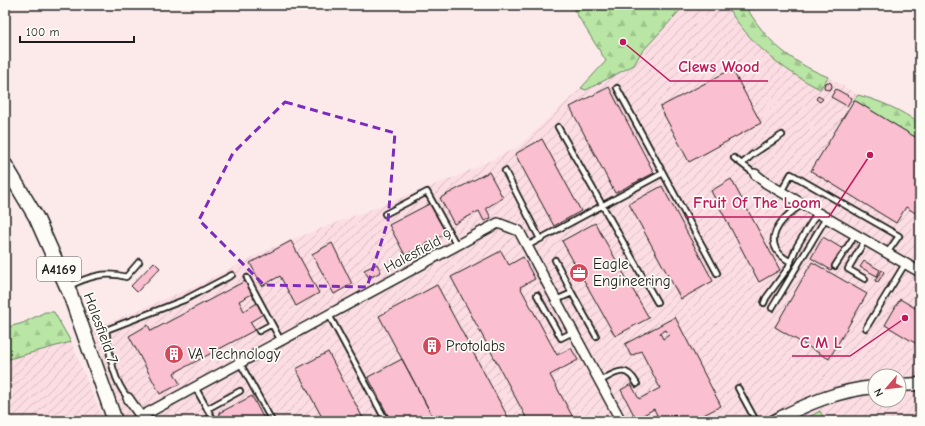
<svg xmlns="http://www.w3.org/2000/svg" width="925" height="426" font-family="'Comic Neue',sans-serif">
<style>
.industrial{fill:url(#industrial-furrows);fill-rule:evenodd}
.forest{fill:url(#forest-firs);stroke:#6a8160}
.building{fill:#fabfd0;stroke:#1c1c1c;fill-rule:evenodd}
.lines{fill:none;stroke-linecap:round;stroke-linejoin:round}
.lane-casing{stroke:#1c1c1c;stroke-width:8}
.street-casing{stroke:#1c1c1c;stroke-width:12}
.secondary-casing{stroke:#1c1c1c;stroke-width:15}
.primary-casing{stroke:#1c1c1c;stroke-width:17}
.lane{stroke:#fdfcf7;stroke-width:4.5}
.street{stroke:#fdfcf7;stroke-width:9}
.secondary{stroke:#fdfcf7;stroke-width:12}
.primary{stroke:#fdfcf7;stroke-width:14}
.marked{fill:none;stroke:#7b2cbf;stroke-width:3;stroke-dasharray:8 5;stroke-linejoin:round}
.labels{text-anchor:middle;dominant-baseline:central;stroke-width:3.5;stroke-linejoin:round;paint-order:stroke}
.shield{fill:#fdfcf7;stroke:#605f5e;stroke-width:1}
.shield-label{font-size:14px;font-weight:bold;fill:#1c1c1c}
.street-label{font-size:15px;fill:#1c1c1c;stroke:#fdfcf7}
.poi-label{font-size:15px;fill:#1c1c1c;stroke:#fdfcf7;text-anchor:start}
.leader{fill:none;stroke:#c2185b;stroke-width:1.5}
.callout-dot{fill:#c2185b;stroke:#fdfcf7;stroke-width:1.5}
.callout-label{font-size:16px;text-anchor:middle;font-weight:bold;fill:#c2185b;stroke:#fdfcf7;stroke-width:3.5;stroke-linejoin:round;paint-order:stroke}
</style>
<defs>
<pattern id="industrial-furrows" width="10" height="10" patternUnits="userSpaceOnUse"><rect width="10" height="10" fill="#fbdde3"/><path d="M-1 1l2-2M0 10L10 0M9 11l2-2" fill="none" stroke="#d7bdc2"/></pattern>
<pattern id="forest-firs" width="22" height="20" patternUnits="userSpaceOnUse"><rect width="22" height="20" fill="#b9e6a4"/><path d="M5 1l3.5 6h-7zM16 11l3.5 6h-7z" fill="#9ec58d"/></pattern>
</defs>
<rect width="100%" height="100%" fill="#fceaeb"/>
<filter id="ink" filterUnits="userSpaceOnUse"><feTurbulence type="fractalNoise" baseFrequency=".025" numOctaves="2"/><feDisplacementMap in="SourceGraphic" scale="8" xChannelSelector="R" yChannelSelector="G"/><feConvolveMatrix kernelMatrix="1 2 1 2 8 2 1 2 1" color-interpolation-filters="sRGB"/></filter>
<g filter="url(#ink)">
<path class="industrial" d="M 685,5 L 726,5 L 741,28 L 783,68 L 820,89 L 828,77 L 858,95 L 855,100 L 920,140 L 920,421 L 124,421 L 93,329 L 198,285 L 273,247 L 460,175 L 518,147 L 581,88 L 586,90 L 634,65 L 640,54 ZM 875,376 L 899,376 L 899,400 L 875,400 Z
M 71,342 L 104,421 L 5,421 L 5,360 Z"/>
<path class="forest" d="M 571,5 L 685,5 L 640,54 L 634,65 L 586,90 L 581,88 L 606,61 Z
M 726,5 L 745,5 C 766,41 789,61 828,77 L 820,89 C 782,70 748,42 726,5 Z
M 858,95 C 881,101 901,110 920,124 L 920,140 L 854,100 Z
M 45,312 L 54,312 L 71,342 L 5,360 L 5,328 L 23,323 Z
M 820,411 L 825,421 L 802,421 Z"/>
<path class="building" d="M 732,69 L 761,123 L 689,162 L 660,107 Z
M824 86a4 4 0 1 1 8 0a4 4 0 1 1-8 0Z
M 609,87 L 654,173 L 615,193 L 570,107 Z
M 836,89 L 852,98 L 847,106 L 831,97 Z
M 818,96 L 823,99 L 820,102 L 816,99 Z
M 854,100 L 920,140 L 920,216 L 906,207 L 896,223 L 811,171 Z
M 542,139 L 581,211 L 554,226 L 515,154 Z
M 489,172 L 503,198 L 486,208 L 491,218 L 484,221 L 479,211 L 454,224 L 440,198 Z
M 731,179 L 780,270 L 759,282 L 711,191 Z
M 662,186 L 713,281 L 681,299 L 629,204 Z
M 431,203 L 447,233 L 405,255 L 389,225 Z
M 595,223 L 649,318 L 615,336 L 562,241 Z
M 823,237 L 843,249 L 831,270 L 811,258 Z
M 291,241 L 319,293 L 296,306 L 280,276 L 262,286 L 250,263 Z
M 332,243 L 352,284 L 334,294 L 312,254 Z
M 501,251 L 509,265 L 523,257 L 535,279 L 520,287 L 557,355 L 571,348 L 578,360 L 550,375 L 575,421 L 528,421 L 451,277 Z
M 864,261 L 880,270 L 877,276 L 860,267 Z
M 154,262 L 160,268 L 137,292 L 131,286 Z
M 812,262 L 867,294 L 829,359 L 775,327 Z
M 377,264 L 381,272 L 369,278 L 364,270 Z
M 882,270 L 884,272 L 878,282 L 875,281 Z
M 245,281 L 252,294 L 239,301 L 244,311 L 259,302 L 265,313 L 250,322 L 255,330 L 174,373 L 180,384 L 160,394 L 129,336 L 148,325 L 151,331 Z
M 437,285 L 454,317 L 510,421 L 435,421 L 388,333 L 379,316 Z
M 900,299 L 920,311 L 920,346 L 885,325 Z
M 675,317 L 721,406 L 692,421 L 678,421 L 675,415 L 660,421 L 654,409 L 636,419 L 621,390 L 631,384 L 639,399 L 660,388 L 641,351 L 631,356 L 625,344 ZM 666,330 L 669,335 L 663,339 L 660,333 Z
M 328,352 L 364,420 L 362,421 L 324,421 L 296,369 Z
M 402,359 L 435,421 L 391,421 L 368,377 Z
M 252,396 L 265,421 L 223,421 L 219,413 Z"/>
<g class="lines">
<defs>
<path id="lane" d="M 558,127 L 657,302
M 734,158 L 755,174
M 742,164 L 753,154 L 782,135
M 505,171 L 540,239
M 663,173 L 717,273
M 781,192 L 791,174 L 899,236 L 887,253
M 385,214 L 427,192 L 457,246
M 865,240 L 848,269 L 865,279
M 527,246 L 663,173 L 617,88
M 555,260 L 572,293
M 791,262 C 757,244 780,218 803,204
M 835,266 L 855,235
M 247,278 L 281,341
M 69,286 C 88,277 105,271 126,277 L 139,262
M 537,295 L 561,338 L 573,332
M 556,300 L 572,293 L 596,336
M 764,303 L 766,298 L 788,268 L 797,246 L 817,213
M 772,308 L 826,218
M 329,315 L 386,421
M 866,328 L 905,264
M 259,331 L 272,324
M 240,363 L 272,421
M 600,381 C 617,372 626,364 637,384
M 195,387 L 214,421
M 738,388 L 756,421
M 128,398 C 112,379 110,354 106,330 L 184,300 L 232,275
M 207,409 L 240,391"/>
<path id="street" d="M 755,174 L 766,183 L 920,272
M 128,398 L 144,421
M 142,416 L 498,223 L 519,231 L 621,421"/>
<path id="secondary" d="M 899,385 L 920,384
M 774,421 C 806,404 839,390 875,387"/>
<path id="primary" d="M 5,165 L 36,217 L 69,291 L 115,421"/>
</defs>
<use href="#lane" class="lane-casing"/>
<use href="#street" class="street-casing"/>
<use href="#secondary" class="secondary-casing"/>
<use href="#primary" class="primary-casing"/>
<use href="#lane" class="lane"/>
<use href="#street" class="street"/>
<use href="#secondary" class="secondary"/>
<use href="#primary" class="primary"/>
</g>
</g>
<path class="marked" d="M 285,102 L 395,133 L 388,221 L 367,287 L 264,285 L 199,220 L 233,153 Z"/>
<defs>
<symbol id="office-disc" viewBox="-11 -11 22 22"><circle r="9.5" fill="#d1495b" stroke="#fdfcf7"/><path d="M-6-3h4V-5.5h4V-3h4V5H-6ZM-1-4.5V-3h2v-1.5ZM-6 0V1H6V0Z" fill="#fff"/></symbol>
<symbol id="building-disc" viewBox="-11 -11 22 22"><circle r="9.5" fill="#d1495b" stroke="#fdfcf7"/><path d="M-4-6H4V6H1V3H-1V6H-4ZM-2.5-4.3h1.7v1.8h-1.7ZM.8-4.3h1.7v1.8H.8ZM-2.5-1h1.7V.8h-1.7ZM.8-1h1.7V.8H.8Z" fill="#fff"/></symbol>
</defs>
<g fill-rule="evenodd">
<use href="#office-disc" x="568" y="262" width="22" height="22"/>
<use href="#building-disc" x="421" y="335" width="22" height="22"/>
<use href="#building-disc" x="163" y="343" width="22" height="22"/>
</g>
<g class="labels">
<rect class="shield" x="37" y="257" width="44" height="24" rx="3"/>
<g class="shield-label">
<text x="59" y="269">A4169</text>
</g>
<g class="street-label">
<text transform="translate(418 251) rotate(-28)">Halesfield 9</text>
<text transform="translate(101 328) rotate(70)">Halesfield 7</text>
</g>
<g class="poi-label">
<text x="593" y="264">Eagle<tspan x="593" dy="17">Engineering</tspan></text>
<text x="446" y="346">Protolabs</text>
<text x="188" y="354">VA Technology</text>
</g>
</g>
<path class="leader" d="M623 42L670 81H768M870 155L829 217H685M905 318L850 356H792"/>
<g class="callout-dot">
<circle cx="623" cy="42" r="4"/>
<circle cx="870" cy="155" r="4"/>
<circle cx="905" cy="318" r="4"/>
</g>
<g class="callout-label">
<text x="719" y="72">Clews Wood</text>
<text x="757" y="208">Fruit Of The Loom</text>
<text x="821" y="348">C M L</text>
</g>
<rect width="925" height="426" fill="none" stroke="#fdfcf7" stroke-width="20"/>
<rect x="10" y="10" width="905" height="406" fill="none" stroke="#1c1c1c" stroke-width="1.5" filter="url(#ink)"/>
<g transform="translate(887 388) rotate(242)"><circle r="19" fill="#fdfcf7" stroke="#a3a29f"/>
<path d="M0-3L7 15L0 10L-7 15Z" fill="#d1495b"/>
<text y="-6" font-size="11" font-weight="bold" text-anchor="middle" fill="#1c1c1c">N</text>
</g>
<path d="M20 36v6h114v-6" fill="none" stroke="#1c1c1c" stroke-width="2"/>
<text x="26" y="36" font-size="12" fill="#1c1c1c" stroke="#fdfcf7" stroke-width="3" paint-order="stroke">100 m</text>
</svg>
